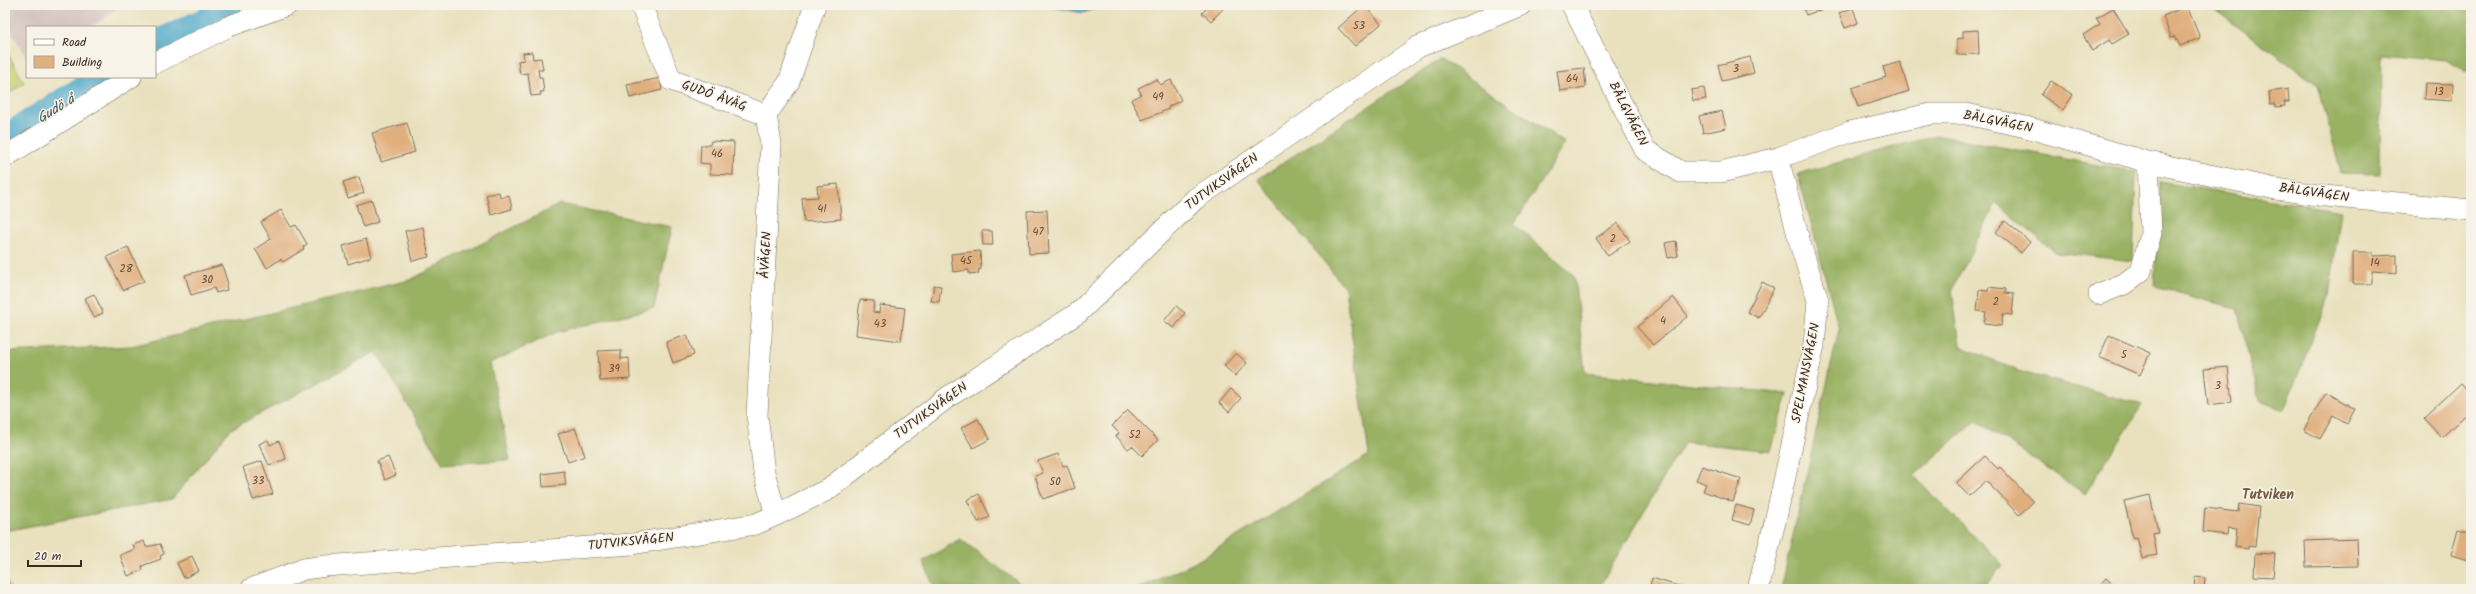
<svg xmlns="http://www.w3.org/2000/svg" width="2476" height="594" font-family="Kalam,sans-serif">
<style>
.industrial{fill:#d0c0bc}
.green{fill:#c1ce6f;stroke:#7e7c46}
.forest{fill:#98b162;stroke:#6a6e40}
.water{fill:#4ba7c9;stroke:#436874}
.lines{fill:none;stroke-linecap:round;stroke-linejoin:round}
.river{stroke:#4ba7c9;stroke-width:32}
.building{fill:#e0af7e}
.street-casing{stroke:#786a56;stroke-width:22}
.street{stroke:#fff;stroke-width:21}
.labels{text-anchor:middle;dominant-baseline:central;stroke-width:3;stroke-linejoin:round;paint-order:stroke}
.number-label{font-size:11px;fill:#644b36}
.street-label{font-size:13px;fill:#3b2a1e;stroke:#f7f3e8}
.water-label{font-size:14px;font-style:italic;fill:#41565a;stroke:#f7f3e8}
.neighbourhood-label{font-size:14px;font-weight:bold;fill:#755940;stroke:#f7f3e8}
</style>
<rect width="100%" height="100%" fill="#f7f3e8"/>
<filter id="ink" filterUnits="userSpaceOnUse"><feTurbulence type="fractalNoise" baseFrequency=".025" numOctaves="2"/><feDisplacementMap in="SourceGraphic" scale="8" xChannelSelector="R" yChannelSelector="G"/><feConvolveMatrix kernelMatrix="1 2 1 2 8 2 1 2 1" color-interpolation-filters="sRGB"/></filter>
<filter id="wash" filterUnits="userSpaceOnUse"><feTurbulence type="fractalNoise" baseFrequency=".012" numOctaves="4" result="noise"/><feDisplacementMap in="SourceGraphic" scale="16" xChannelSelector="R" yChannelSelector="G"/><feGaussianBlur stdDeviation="0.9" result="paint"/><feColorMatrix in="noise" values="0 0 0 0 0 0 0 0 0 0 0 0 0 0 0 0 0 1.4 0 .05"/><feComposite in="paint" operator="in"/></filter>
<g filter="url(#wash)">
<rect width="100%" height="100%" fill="#e9e1be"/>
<path class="industrial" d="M 5,5 L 123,5 L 91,27 L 27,27 L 27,58 L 5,20 Z"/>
<path class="green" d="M 5,48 L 24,83 L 5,96 Z"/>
<path class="forest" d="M 2208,5 L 2471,5 L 2471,75 L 2447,60 L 2381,54 L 2380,174 L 2341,173 L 2318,85 Z
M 1441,59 L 1565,143 L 1514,224 L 1574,276 L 1585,373 L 1788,394 L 1771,451 L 1685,442 L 1598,589 L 1137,589 L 1194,563 L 1369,455 L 1345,288 L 1258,179 Z
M 1936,135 L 2136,172 L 2133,261 L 2055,252 L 1996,203 L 1952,290 L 1960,346 L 2018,371 L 2143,405 L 2085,494 L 1976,420 L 1914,476 L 2003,565 L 1982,589 L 1781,589 L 1839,329 L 1798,174 Z
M 2160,182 L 2341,211 L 2329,296 L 2284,410 L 2260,401 L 2237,309 L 2154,286 Z
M 560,204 L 672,227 L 654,308 L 557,332 L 490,363 L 510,460 L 443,464 L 376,352 L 231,429 L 172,499 L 5,531 L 5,352 L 132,346 L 410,280 Z
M 960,539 L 1027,589 L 935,589 L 923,561 Z"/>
<path class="water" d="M 1041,5 L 1105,5 L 1083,13 Z"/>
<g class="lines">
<path class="river" d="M 155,47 L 246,5
M 5,141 L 107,77"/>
</g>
<g id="blocks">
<path class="building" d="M 1210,5 L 1226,6 L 1211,21 L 1202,13 Z
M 1364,5 L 1381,24 L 1355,46 L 1338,28 Z
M 1802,5 L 1828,5 L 1829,7 L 1806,15 Z
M 2187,6 L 2200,38 L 2180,46 L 2175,36 L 2171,37 L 2163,16 Z
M 1853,8 L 1858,23 L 1845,28 L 1839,13 Z
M 2113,8 L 2129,34 L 2112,44 L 2109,40 L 2092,51 L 2083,35 L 2100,24 L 2096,18 Z
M 1978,30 L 1979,54 L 1957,55 L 1957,39 L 1963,38 L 1963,31 Z
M 532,52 L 533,59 L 541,58 L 543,70 L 538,70 L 539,77 L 542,77 L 544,92 L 540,92 L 541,95 L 531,96 L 528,73 L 520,74 L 518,61 L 524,60 L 523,53 Z
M 1750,57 L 1754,73 L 1722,81 L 1718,65 Z
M 1900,62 L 1909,91 L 1858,107 L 1852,88 L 1886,77 L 1883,67 Z
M 1584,68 L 1586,87 L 1560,91 L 1557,71 Z
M 660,78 L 662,90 L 630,98 L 627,85 Z
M 1157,79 L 1160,85 L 1171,80 L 1181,100 L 1168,107 L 1169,109 L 1142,120 L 1131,100 L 1141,94 L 1138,88 Z
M 2051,81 L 2073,95 L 2063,110 L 2041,95 Z
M 2425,83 L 2453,84 L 2452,101 L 2424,99 Z
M 1704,88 L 1706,99 L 1693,101 L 1691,90 Z
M 2288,89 L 2289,102 L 2284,102 L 2285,106 L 2275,107 L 2275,104 L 2270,104 L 2269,92 Z
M 1722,111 L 1726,128 L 1703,133 L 1699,116 Z
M 407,123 L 415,152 L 381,162 L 372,133 Z
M 711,141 L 734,142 L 733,175 L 710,174 L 710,164 L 700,163 L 701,145 L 710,145 Z
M 359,177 L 364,193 L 348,198 L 343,182 Z
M 838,184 L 841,219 L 804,222 L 802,198 L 818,197 L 817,186 Z
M 499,192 L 500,198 L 509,195 L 512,209 L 491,215 L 486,195 Z
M 372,200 L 378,222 L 363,227 L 356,205 Z
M 281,210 L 291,227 L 296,225 L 307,244 L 303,247 L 304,249 L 283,262 L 281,259 L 267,268 L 255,249 L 271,239 L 261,222 Z
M 1047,210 L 1049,253 L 1029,254 L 1027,211 Z
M 2005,221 L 2030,242 L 2021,253 L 1996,232 Z
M 1618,223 L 1630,241 L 1608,256 L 1596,238 Z
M 423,227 L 429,257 L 412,261 L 405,231 Z
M 982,231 L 992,231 L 993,245 L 983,245 Z
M 366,239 L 371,257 L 348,264 L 343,246 Z
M 1676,241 L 1678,256 L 1668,258 L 1665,243 Z
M 128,247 L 144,281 L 123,290 L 107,257 Z
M 980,251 L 981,269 L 978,270 L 979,273 L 969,274 L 969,270 L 953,272 L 951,254 Z
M 2353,252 L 2373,252 L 2373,256 L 2397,255 L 2397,273 L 2372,271 L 2372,284 L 2353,284 Z
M 222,265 L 228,284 L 226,285 L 227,290 L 216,293 L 214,288 L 191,295 L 185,275 Z
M 1762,282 L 1774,288 L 1759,318 L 1747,312 Z
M 934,285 L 941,286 L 939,302 L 931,301 Z
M 1989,287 L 2006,289 L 2005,293 L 2014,294 L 2012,315 L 2003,314 L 2001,326 L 1984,324 L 1986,312 L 1977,311 L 1979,290 L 1988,291 Z
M 94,294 L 103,313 L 94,317 L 85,298 Z
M 1673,297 L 1688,316 L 1653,345 L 1637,327 Z
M 860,300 L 874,301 L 873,312 L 879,313 L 880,305 L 905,308 L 901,341 L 856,335 Z
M 1176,306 L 1185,313 L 1174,328 L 1164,321 Z
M 687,335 L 694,355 L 673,363 L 666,342 Z
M 2109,335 L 2150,353 L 2140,375 L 2099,357 Z
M 621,350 L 621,359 L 629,358 L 630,379 L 600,381 L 598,351 Z
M 1236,353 L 1247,363 L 1235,376 L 1224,366 Z
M 2228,367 L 2232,402 L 2208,405 L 2204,369 Z
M 2461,383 L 2471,394 L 2471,410 L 2442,437 L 2424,418 Z
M 1231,389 L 1241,398 L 1229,412 L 1219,403 Z
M 2326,392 L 2355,409 L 2347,424 L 2333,416 L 2320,439 L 2304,430 Z
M 1128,410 L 1158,440 L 1142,456 L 1132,446 L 1128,449 L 1116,436 L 1119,433 L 1112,426 Z
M 978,419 L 990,439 L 973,448 L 961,428 Z
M 575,428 L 585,456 L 568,462 L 558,434 Z
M 268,440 L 270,445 L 279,441 L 286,459 L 269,465 L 259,444 Z
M 1058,454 L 1063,466 L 1067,465 L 1075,488 L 1043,499 L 1035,476 L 1043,473 L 1038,461 Z
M 1985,456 L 1998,469 L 2000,467 L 2033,502 L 2019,515 L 1986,481 L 1969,496 L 1956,483 Z
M 388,457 L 396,475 L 385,480 L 377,461 Z
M 262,461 L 273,494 L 253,500 L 243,467 Z
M 1702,466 L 1741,479 L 1733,502 L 1703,491 L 1706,484 L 1696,480 Z
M 564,471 L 566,485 L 543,487 L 542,474 Z
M 979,494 L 990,517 L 978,522 L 967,500 Z
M 2150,495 L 2158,532 L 2153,533 L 2157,555 L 2142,558 L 2137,537 L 2133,538 L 2124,501 Z
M 2239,504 L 2259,507 L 2255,547 L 2248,546 L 2248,549 L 2235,547 L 2237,529 L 2228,528 L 2227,535 L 2203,532 L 2205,508 L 2238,512 Z
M 1736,505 L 1754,510 L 1750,525 L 1732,520 Z
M 2458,529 L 2471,533 L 2471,561 L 2451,555 Z
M 2357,539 L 2358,566 L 2306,567 L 2305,541 Z
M 144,541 L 146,547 L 160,544 L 164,554 L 160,556 L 161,559 L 142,566 L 143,570 L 128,576 L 120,555 L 135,549 L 133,545 Z
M 2255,553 L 2275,554 L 2273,577 L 2254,576 Z
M 192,556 L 199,571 L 184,578 L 177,563 Z
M 5,574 L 11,589 L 5,589 Z
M 2195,577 L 2205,578 L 2204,589 L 2194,589 Z
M 1652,578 L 1684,588 L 1684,589 L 1649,589 Z
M 2106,578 L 2119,589 L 2096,589 Z"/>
</g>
</g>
<g filter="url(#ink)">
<use href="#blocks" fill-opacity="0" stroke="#786a56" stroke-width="1"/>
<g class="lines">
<defs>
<path id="street" d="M 641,5 L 671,80 L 766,115
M 1572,5 L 1645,150 L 1681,172 L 1721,172 L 1778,158 L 1850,132 L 1930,114 L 1966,114 L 2026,127 L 2148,162 L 2276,189 L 2325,196 L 2471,210
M 155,63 L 227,27 L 287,5
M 5,157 L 131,77
M 2099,294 L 2124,284 L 2141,271 L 2151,233 L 2148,162
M 776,515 L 764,472 L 757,415 L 771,144 L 766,115 L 789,82 L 815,5
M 251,589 L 304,569 L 325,566 L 632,544 L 756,524 L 776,515 L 827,490 L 948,397 L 1078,313 L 1195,199 L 1418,47 L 1521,5
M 1758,589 L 1775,522 L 1814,345 L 1818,300 L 1801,247 L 1778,158"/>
</defs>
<use href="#street" class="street-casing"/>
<use href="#street" class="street"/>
</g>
</g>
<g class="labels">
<g class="number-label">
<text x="1359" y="26">53</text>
<text x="1736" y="69">3</text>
<text x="1572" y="79">64</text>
<text x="2439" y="92">13</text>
<text x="1158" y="97">49</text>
<text x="717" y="154">46</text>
<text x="822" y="209">41</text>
<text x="1038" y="232">47</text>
<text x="1613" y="239">2</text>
<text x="966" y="261">45</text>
<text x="2375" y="263">14</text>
<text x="126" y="269">28</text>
<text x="207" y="280">30</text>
<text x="1996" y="302">2</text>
<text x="1663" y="321">4</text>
<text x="880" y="324">43</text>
<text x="2124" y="355">5</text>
<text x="614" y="369">39</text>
<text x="2218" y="386">3</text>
<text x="1135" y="435">52</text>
<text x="258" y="481">33</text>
<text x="1055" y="482">50</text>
</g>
<g class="street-label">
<text transform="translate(714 96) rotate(20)">GUDÖ ÅVÄG</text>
<text transform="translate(1628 114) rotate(63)">BÄLGVÄGEN</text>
<text transform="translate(1998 122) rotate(11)">BÄLGVÄGEN</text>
<text transform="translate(1222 182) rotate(-36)">TUTVIKSVÄGEN</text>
<text transform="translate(2314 193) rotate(8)">BÄLGVÄGEN</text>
<text transform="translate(766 255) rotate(-87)">ÅVÄGEN</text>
<text transform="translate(1806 373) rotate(-79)">SPELMANSVÄGEN</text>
<text transform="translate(931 411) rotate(-36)">TUTVIKSVÄGEN</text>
<text transform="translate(631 542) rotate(-6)">TUTVIKSVÄGEN</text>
</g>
<g class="water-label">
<text transform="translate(56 109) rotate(-32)">Gudö å</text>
</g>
<g class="neighbourhood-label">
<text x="2268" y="495">Tutviken</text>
</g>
</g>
<rect width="2476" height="594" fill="none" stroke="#f7f3e8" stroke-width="20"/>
<rect x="26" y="26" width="130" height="52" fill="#f7f3e8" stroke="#aca397"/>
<rect x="34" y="39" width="20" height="6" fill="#ffffff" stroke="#aca397"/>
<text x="62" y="46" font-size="12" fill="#3b2a1e">Road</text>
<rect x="34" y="56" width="20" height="12" fill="#e0af7e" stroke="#aca397"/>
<text x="62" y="66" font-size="12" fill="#3b2a1e">Building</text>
<path d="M28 560v6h53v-6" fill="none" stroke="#3b2a1e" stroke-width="2"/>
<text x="34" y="560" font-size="12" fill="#3b2a1e" stroke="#f7f3e8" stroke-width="3" paint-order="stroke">20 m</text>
</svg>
